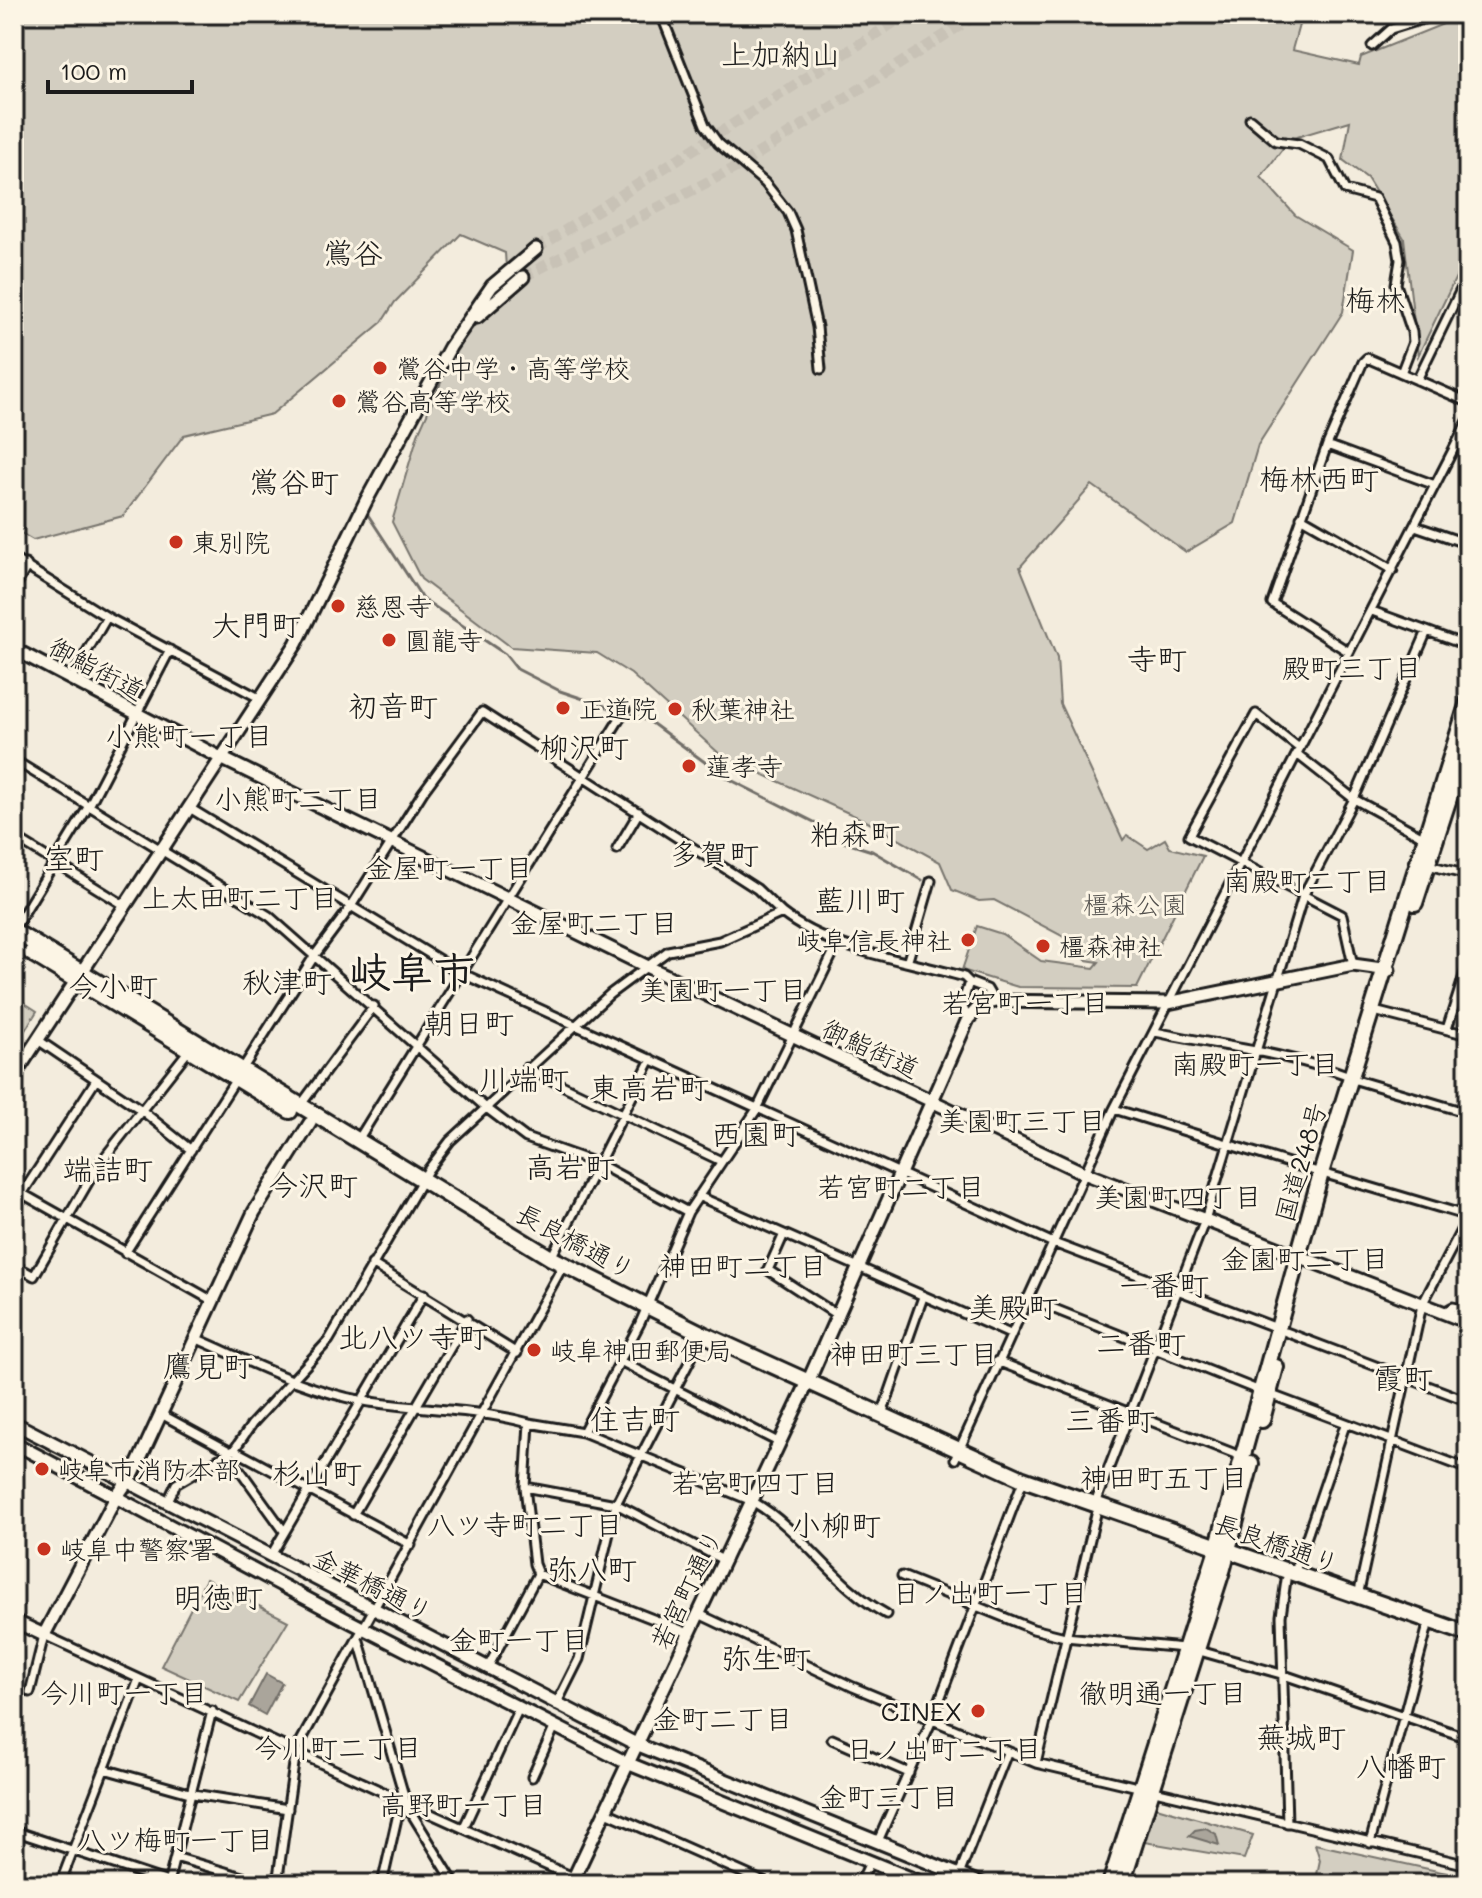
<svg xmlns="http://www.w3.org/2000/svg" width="1482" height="1898" font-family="Mali,'Klee One',sans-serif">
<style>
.green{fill:#d3cec1;stroke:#78756e;stroke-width:2}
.water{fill:#aaa59b;stroke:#716e68;stroke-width:2}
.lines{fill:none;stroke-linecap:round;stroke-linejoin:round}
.stream{stroke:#716e68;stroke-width:3}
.secondary-tunnel{stroke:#c8c2b6;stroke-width:11;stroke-dasharray:11 5.5;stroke-linecap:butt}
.street-casing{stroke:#1c1c1c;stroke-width:13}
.secondary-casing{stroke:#1c1c1c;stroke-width:17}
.highway-casing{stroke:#1c1c1c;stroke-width:20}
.street{stroke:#fcf5e5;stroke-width:7}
.secondary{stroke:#fcf5e5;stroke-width:11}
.highway{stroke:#fcf5e5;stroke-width:14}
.poi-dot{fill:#c8321e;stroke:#fcf5e5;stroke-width:3}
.labels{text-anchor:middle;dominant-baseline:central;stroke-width:6;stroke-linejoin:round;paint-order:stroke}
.poi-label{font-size:26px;fill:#1c1c1c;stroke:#fcf5e5;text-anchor:start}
.street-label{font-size:26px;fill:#1c1c1c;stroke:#fcf5e5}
.park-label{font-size:26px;fill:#53514e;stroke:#fcf5e5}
.neighbourhood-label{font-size:28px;fill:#1c1c1c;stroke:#fcf5e5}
.quarter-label{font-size:30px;fill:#1c1c1c;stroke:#fcf5e5}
.town-label{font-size:42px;font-weight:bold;fill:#1c1c1c;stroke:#fcf5e5}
</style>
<rect width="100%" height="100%" fill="#f3ecdd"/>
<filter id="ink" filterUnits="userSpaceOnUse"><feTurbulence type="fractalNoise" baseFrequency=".0125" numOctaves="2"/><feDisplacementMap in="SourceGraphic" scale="16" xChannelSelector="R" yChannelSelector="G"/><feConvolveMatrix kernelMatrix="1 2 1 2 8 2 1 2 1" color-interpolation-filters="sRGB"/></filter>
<g filter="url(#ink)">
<path class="green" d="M 14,14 L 1302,14 L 1292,50 L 1359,65 L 1361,57 L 1468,14 L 1468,252 L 1418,356 L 1404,238 L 1367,178 L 1343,160 L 1350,121 L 1290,139 L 1261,177 L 1295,215 L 1353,250 L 1343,312 L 1258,445 L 1235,523 L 1186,552 L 1092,485 L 1020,567 L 1057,658 L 1060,704 L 1123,840 L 1127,835 L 1148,849 L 1165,839 L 1170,848 L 1203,856 L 1137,988 L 1018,987 L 962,970 L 977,926 L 1002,934 L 1041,961 L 1094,968 L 1099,962 L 1086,960 L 1068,939 L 994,900 L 979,901 L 952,890 L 940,862 L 864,820 L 722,756 L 631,674 L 597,653 L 511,647 L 421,579 L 392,522 L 418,434 L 455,351 L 507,284 L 505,253 L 461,234 L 395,302 L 382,322 L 272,414 L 184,435 L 123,516 L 33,540 L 14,529 Z
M 14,996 L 37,1011 L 14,1048 Z
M 206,1579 L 288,1621 L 239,1702 L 161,1666 Z
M 1153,1806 L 1253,1835 L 1244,1859 L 1144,1842 Z
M 1315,1844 L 1451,1874 L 1448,1884 L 1315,1884 L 1320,1860 Z"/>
<path class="water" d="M 266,1674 L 282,1683 L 265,1715 L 249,1706 Z
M 1206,1828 L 1216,1834 L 1219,1845 L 1189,1836 L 1195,1830 Z"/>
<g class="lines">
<path class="stream" d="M 368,515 L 423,599 L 505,654 L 517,669 L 560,691 L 649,721 L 725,777 L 816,823 L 837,840 L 872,851 L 922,880"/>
<path class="secondary-tunnel" d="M 536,249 L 907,14
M 523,277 L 737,167 L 978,14"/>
<defs>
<path id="street" d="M 661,14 L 705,125 L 718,143 L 765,183 L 788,212 L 796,230 L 817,327 L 821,369
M 1372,46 L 1391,29 L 1439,14
M 1250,119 L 1276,141 L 1299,144 L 1329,159 L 1345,190 L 1375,198 L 1397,242 L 1400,260 L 1396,284 L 1412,332 L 1413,342 L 1401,373
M 1417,380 L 1468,275
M 1327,445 L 1435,485
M 1301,517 L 1393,570
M 1415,526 L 1468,544
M 14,559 L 107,617 L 261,699
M 1372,611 L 1468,646
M 1349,652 L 1272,603 L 1327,445 L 1363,362 L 1367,358 L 1468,402
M 71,679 L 107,617
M 1299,748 L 1256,714 L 1189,836 L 1342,915 L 1353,965
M 1297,754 L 1354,799 L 1425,838
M 14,760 L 269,916 L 485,1107 L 526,1138 L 599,1164 L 688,1212
M 188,807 L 461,973 L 1051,1242 L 1277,1328
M 14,837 L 124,905
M 617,849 L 639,812
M 1428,865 L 1468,875
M 14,929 L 90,804 L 170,650
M 908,960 L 931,881
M 969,982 L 987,989 L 994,1001
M 1378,1012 L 1468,1035
M 1447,1029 L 1468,963
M 1155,1032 C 1220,1046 1287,1053 1350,1076
M 38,1040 L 140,1109 L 191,1150
M 526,1068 L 721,1161
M 1356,1080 L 1468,1113
M 300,1106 L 374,1006
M 1114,1109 L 1321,1173
M 358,1140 L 625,710
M 1329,1175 L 1468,1216
M 14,1189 L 213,1301
M 22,1194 L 96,1080
M 698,1196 L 1010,1334
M 784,1234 L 768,1270 L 837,1315
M 125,1253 L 315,955 L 350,908 L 423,792 L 482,712 L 757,889 L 782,913
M 551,1258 L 651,1059
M 372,1264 L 517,1353
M 14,1265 L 34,1276 L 97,1167 L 189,1050
M 1027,1298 L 1260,1391
M 1444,1312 L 1453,1307 L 1468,1310
M 1286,1332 L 1468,1401
M 195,1338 C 249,1361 305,1391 364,1401 C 419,1410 474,1408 529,1423 L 525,1487 L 534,1564 L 538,1574 L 689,1633
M 620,1361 L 780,1443
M 997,1361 L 1243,1457
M 1269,1394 L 1468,1469
M 161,1414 L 231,1452
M 882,1414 L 923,1297
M 529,1423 L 583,1432 L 752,1501 C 804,1531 834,1586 886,1614
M 583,1432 L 640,1323 L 688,1212 L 757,1109 L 838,943
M 234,1450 L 411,1545
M 226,1456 L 240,1470 L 284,1531
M 955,1459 L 1114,1109 L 1468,421
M 525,1487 L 616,1504 L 725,1561
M 168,1501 L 176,1484 L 234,1450 L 252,1424 L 329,1340 L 428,1170 L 450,1141 L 610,994 L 668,951 L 720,941 L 782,913 C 832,952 904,959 964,977 L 969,982 L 962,1005 L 968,1019
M 1094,1506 L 1205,1220 L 1303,896 L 1354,799 L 1427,631
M 353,1515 L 467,1319
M 270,1557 L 424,1294
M 1294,1574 L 1345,1425
M 902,1576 L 1033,1629 L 1065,1637 L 1184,1648
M 319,1580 L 326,1568
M 1286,1580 L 1281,1616 L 1287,1823
M 1358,1596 L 1422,1305 L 1468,1217
M 699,1614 L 853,1687 L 1036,1763 L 1468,1865
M 359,1641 L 407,1806 L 455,1884
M 1196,1650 L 1281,1674 L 1468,1738
M 487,1669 L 538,1574
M 30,1692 L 44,1635 C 226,1718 405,1805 589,1884
M 556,1705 L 579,1659 L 616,1504 L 700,1341
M 832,1739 L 909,1773
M 1036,1763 L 1096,1514
M 104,1769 L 193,1794 L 288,1809
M 532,1777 L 555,1726
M 604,1811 L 766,1883
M 464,1827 L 519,1708
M 14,1831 L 168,1882
M 878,1841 L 932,1720 L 1021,1486
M 1370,1843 L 1427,1629
M 175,1857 L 266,1884
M 959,1875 L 1007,1753
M 60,1884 L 139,1679
M 168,1884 L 212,1711
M 277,1884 L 296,1750 L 560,1271
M 382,1884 L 397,1818 L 407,1806
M 860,1884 L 870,1862"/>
<path id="secondary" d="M 477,317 L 523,277
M 14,585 L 25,566
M 14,649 L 219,757 L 648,967 L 1084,1173 L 1468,1322
M 14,1076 L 296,644 L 366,501 L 450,347 L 492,286 L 536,249
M 14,1423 L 636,1744 L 982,1884
M 14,1443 L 351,1622 L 627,1763 L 925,1884
M 14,1621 L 44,1635 L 115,1499 L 134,1472 L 254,1212 L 310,1123
M 571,1884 L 808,1382 L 968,1019 L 980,1006 L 994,1001 L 1168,1003 L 1353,965 L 1389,970"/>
<path id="highway" d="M 1415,903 L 1468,740
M 14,931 L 551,1258 L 703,1334 L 1023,1479 L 1468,1634
M 31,953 L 290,1111
M 1262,1420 L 1276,1367
M 1110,1884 L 1215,1556 L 1321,1173 L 1468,702
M 1122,1884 L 1223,1568 L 1251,1464"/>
</defs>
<use href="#street" class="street-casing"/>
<use href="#secondary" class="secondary-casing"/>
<use href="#highway" class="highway-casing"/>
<use href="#street" class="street"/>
<use href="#secondary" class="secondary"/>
<use href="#highway" class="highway"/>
</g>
</g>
<g class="poi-dot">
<circle cx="380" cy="368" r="8"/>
<circle cx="339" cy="401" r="8"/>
<circle cx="176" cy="542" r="8"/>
<circle cx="338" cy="606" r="8"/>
<circle cx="389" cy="640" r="8"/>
<circle cx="563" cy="708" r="8"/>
<circle cx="675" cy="709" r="8"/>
<circle cx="689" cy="766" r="8"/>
<circle cx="968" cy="940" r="8"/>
<circle cx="1043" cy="946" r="8"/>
<circle cx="534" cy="1350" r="8"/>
<circle cx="42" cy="1469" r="8"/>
<circle cx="44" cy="1549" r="8"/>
<circle cx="978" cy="1711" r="8"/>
</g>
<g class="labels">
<g class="poi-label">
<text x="396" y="368">鶯谷中学・高等学校</text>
<text x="355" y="401">鶯谷高等学校</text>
<text x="192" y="542">東別院</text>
<text x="354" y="606">慈恩寺</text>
<text x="405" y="640">圓龍寺</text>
<text x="579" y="708">正道院</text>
<text x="691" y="709">秋葉神社</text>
<text x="705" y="766">蓮孝寺</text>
<text x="952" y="940" text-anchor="end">岐阜信長神社</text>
<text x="1059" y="946">橿森神社</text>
<text x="550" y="1350">岐阜神田郵便局</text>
<text x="58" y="1469">岐阜市消防本部</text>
<text x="60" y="1549">岐阜中警察署</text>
<text x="962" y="1711" text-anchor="end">CINEX</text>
</g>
<g class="street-label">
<text transform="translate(97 668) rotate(28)">御鮨街道</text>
<text transform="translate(871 1048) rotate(25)">御鮨街道</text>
<text transform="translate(1300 1162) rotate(-74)">国道248号</text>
<text transform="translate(576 1241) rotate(28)">長良橋通り</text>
<text transform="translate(1277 1543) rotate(19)">長良橋通り</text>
<text transform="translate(373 1584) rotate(27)">金華橋通り</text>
<text transform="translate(686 1589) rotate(-64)">若宮町通り</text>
</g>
<g class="park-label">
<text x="1135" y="904">橿森公園</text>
</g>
<g class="neighbourhood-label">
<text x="1352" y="667">殿町三丁目</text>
<text x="189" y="735">小熊町一丁目</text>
<text x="298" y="798">小熊町二丁目</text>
<text x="449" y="867">金屋町一丁目</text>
<text x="1307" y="880">南殿町二丁目</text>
<text x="240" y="897">上太田町二丁目</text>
<text x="594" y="922">金屋町二丁目</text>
<text x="723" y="989">美園町一丁目</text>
<text x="1025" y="1002">若宮町一丁目</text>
<text x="1255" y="1063">南殿町一丁目</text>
<text x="1022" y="1120">美園町三丁目</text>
<text x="901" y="1186">若宮町二丁目</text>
<text x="1178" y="1196">美園町四丁目</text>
<text x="1305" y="1258">金園町二丁目</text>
<text x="743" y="1265">神田町二丁目</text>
<text x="914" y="1353">神田町三丁目</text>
<text x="1164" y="1477">神田町五丁目</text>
<text x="755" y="1482">若宮町四丁目</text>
<text x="525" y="1524">八ツ寺町二丁目</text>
<text x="990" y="1592">日ノ出町一丁目</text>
<text x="519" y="1639">金町一丁目</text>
<text x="124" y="1692">今川町一丁目</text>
<text x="1163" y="1692">徹明通一丁目</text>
<text x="723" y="1718">金町二丁目</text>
<text x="338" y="1747">今川町二丁目</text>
<text x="944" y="1748">日ノ出町二丁目</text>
<text x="889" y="1796">金町三丁目</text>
<text x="463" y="1804">高野町一丁目</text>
<text x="176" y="1839">八ツ梅町一丁目</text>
</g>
<g class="quarter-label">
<text x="781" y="53">上加納山</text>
<text x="353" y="252">鴬谷</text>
<text x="1375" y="299">梅林</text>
<text x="1319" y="478">梅林西町</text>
<text x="294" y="481">鴬谷町</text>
<text x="256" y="624">大門町</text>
<text x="1157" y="658">寺町</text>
<text x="393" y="705">初音町</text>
<text x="584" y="746">柳沢町</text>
<text x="855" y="833">粕森町</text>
<text x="714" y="853">多賀町</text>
<text x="74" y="857">室町</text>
<text x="860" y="899">藍川町</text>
<text x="287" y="981">秋津町</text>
<text x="113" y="985">今小町</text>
<text x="469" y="1022">朝日町</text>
<text x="524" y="1078">川端町</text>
<text x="649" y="1087">東高岩町</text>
<text x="756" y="1133">西園町</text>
<text x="570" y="1166">高岩町</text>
<text x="108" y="1168">端詰町</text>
<text x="313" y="1184">今沢町</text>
<text x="1164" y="1284">一番町</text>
<text x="1013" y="1306">美殿町</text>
<text x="413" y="1336">北八ツ寺町</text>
<text x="1141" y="1342">二番町</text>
<text x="208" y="1365">鷹見町</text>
<text x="1403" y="1377">霞町</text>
<text x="635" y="1418">住吉町</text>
<text x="1110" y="1419">三番町</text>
<text x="317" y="1472">杉山町</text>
<text x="836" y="1524">小柳町</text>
<text x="592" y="1568">弥八町</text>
<text x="218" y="1596">明徳町</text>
<text x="766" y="1657">弥生町</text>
<text x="1301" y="1736">蕪城町</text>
<text x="1401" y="1765">八幡町</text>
</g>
<g class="town-label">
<text x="412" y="970">岐阜市</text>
</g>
</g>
<rect width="1482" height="1898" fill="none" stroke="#fcf5e5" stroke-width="48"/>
<rect x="24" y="24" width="1434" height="1850" fill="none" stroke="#1c1c1c" stroke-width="3" filter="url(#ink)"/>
<path d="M48 80v12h144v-12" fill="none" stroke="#1c1c1c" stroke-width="4"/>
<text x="60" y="80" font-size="24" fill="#1c1c1c" stroke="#fcf5e5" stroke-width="6" paint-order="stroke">100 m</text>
</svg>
